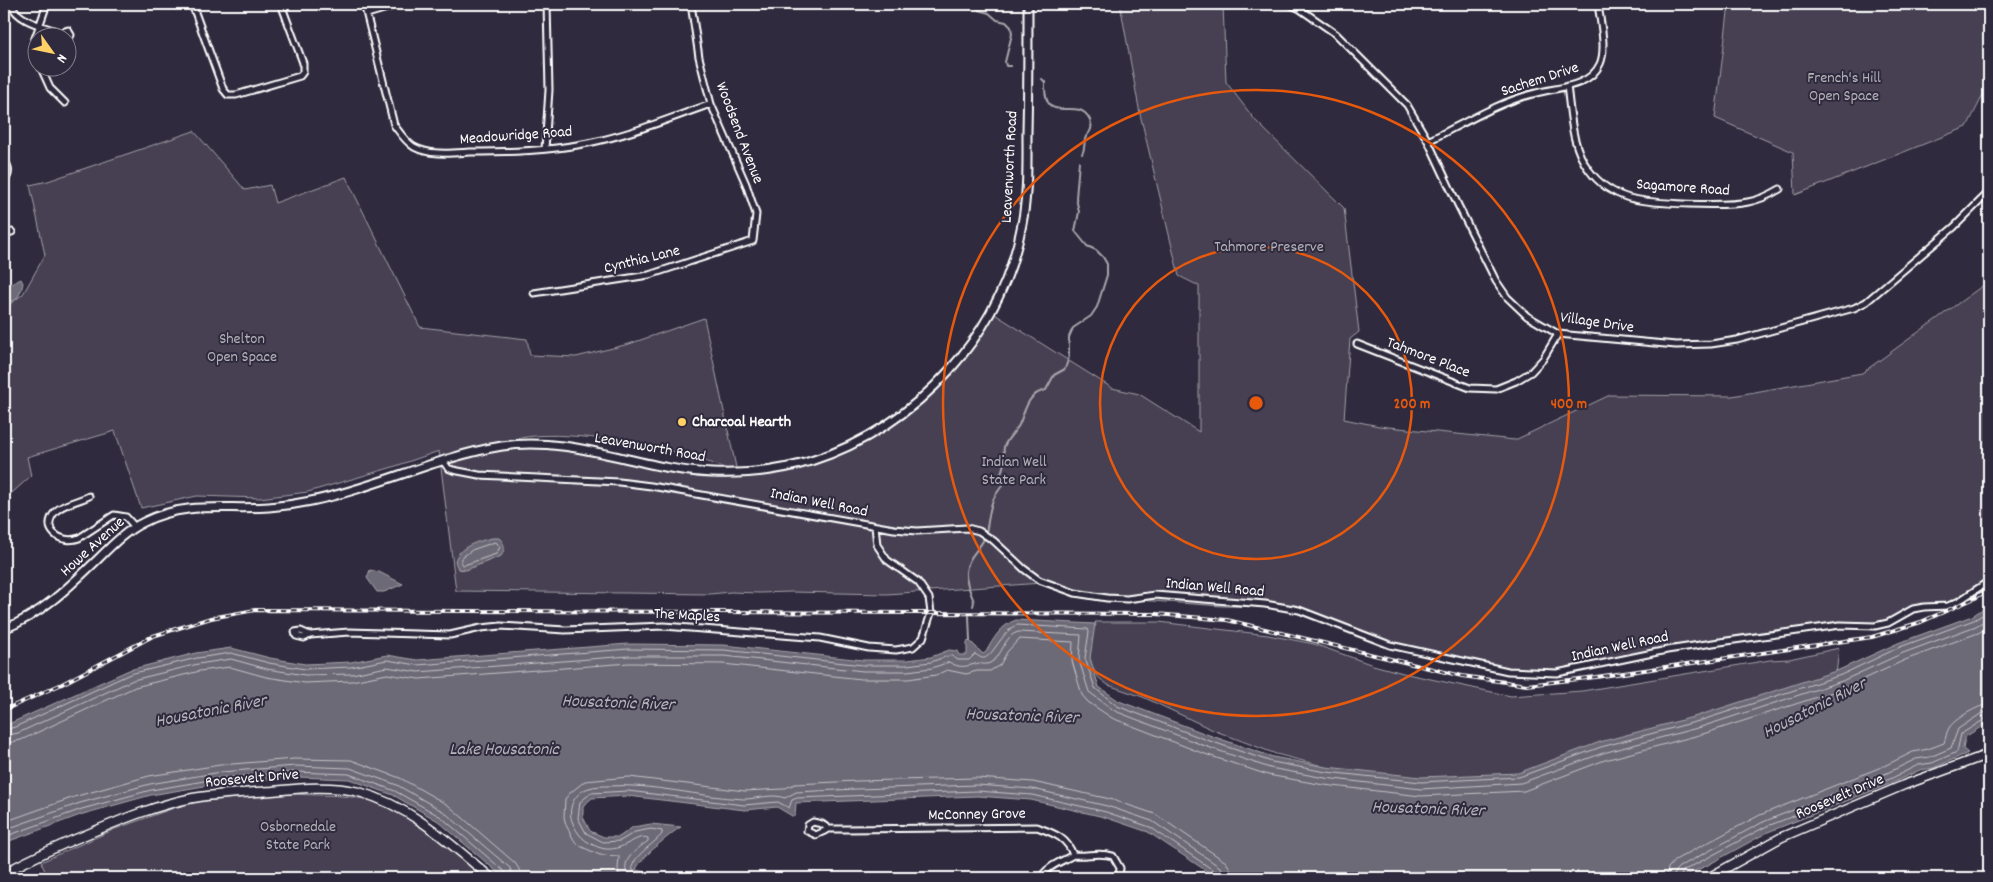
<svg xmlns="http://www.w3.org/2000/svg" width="1993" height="882" font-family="Dekko,sans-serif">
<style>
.green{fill:#464152;stroke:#a2a0a8}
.water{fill:#6d6a77;stroke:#a7a6ad}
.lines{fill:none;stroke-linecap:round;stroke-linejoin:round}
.shore{stroke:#c5c3c9;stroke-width:1}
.stream{stroke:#a7a6ad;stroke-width:2}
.minor-casing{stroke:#fff;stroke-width:9}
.secondary-casing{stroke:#fff;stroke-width:11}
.primary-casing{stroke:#fff;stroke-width:11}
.minor{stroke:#2f2a3d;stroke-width:5}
.secondary{stroke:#2f2a3d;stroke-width:7}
.primary{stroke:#2f2a3d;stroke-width:8}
.rail-casing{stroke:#fff;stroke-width:4}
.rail{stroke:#2f2a3d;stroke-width:2;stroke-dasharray:5.5;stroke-linecap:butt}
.ring{fill:none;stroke:#e8590c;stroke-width:2.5}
.poi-dot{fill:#ffd166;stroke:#2f2a3d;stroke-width:2}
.labels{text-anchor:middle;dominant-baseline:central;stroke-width:4;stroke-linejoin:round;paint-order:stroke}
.park-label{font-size:16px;fill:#b5b3ba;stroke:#2f2a3d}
.street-label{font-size:16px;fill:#fff;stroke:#2f2a3d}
.poi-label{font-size:16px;font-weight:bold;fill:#fff;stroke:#2f2a3d;text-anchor:start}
.water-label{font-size:18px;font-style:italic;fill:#b6b4bb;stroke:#2f2a3d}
.centre{fill:#e8590c;stroke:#2f2a3d;stroke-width:2.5}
.ring-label{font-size:15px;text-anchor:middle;font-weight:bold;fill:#e8590c;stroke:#2f2a3d;stroke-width:4;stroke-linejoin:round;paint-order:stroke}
</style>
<rect width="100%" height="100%" fill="#2f2a3d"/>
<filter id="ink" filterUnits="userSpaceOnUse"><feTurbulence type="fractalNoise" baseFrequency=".02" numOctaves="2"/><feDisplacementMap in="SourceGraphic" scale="10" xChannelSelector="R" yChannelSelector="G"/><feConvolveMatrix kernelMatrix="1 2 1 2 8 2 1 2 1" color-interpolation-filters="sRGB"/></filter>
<g filter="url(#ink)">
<path class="green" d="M 1120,4 L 1223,4 L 1226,82 L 1255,120 L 1344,208 L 1359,332 L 1350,339 L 1344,419 L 1379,426 L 1515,440 L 1610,395 L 1732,396 L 1862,373 L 1989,281 L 1989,582 L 1960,599 L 1916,612 L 1877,627 L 1863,629 L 1826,628 L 1675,649 L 1558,673 L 1528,675 L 1510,670 L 1431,655 L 1363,638 L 1313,618 L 1278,607 L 1221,606 L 1110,598 L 1072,594 L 1055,589 L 1042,583 L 887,594 L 791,592 L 759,593 L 731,592 L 710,594 L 456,591 L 439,451 L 393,467 L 308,492 L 260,498 L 197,496 L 141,508 L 115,431 L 27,457 L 31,476 L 4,500 L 4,309 L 23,294 L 45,255 L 30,185 L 48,181 L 194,131 L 245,190 L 270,185 L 275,203 L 346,177 L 420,327 L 527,339 L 530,355 L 576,357 L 629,344 L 704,318 L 737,472 C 715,465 693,456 671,451 C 636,442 546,428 514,440 L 532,440 L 645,461 L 697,477 L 727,478 L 762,476 L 815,464 L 867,440 L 916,410 L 959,365 L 993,313 L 1112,388 L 1139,394 L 1199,432 L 1199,286 L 1179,276 L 1140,114 Z
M 1729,4 L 1989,4 L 1989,83 L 1967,127 L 1795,195 L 1793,152 L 1715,118 Z
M 1095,622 L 1159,622 L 1268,635 L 1314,644 L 1373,665 L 1407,674 L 1511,696 L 1582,691 L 1770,660 L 1789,659 L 1839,648 L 1836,675 L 1501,785 L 1329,770 L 1319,765 L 1276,754 L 1213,730 L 1143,697 L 1108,685 L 1099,678 L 1093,669 L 1088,652 L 1090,635 L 1096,625 Z
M 287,793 C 308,796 330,794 352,797 C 407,803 447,845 488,878 L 48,878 L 41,862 L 115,829 L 174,808 L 195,802 Z"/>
<path class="water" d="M 21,279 L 23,283 C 22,290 18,301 10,302 L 5,298 L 4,291 L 11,284 Z
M 492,538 L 499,538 C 505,543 506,550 501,556 L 466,570 L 458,569 L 455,561 C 459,546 479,541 492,538 Z
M 370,570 L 379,572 L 403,584 L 384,592 L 377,592 L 367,578 Z
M 1989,605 L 1989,722 L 1965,737 L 1963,749 L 1968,753 L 1933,768 L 1920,770 L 1892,783 L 1768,832 L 1708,865 L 1680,878 L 1217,878 L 1148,832 L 1104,817 L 1031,800 L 977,796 L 796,803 L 795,816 L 792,816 L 777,807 L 745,810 L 628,796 L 592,798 L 583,806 L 583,817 L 590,831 L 604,837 L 619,837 L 633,827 L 651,824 L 681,827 C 671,833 639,859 636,870 L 670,877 L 688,872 L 693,878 L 504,878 L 438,821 L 393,795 L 349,779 L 296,777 L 222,783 L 151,795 L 83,814 L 4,843 L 4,726 L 129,670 L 196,653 L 231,648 L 270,658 L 305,664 L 351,662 L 387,655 L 417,660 L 628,644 L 724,645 L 863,660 L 907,660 L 931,657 L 949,650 L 957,651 L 959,655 L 967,655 L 967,642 L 970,641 L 983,654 L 986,652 C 993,639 1001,625 1016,620 L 1095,624 L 1090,658 L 1099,687 L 1119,701 L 1209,735 L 1273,757 L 1326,767 L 1421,777 L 1518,773 L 1600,742 L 1697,716 L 1839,670 L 1898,643 L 1972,616 Z"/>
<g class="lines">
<path class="shore" d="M 496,542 L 500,547 L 496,554 L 464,565 L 461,564 L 461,558 L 472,550 Z
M 4,730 L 15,727 L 130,674 L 197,658 L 231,653 L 269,663 L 305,669 L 351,667 L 387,660 L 417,665 L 629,649 L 724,650 L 863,665 L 907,665 L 931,662 L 950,655 L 958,660 L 969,660 L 975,654 C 977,655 979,657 982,658 C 991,661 1003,629 1017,625 L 1088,629 L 1089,632 L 1085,658 L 1095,688 L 1117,706 L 1207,740 L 1272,762 L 1326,772 L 1421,782 L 1519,777 L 1601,747 L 1699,721 L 1841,675 L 1900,647 L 1974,620 L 1989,611
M 4,736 L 18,733 L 133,680 L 198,664 L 231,659 L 267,669 L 305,675 L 352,674 L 387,667 L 418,672 L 629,656 L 724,656 L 863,671 L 907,671 L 932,668 L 949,662 C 959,668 964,667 975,664 C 979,662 984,666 990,663 C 1003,657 1003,636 1018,632 L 1081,635 L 1079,660 L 1089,692 L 1115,711 L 1205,746 L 1270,768 L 1325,778 L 1421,789 L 1521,783 L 1603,753 L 1701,727 L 1842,681 L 1903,653 L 1976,626 L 1989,618
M 4,744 L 21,740 L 135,687 L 200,671 L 230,667 L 266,677 L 305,683 L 352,681 L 387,674 L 419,679 L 629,663 L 723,664 L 861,679 L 908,679 L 936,675 L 947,670 L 966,674 L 977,671 L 990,671 L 1000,665 L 1007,652 L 1019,639 L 1073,642 L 1072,661 L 1082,695 L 1088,702 L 1112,718 L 1202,753 L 1268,775 L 1324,785 L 1421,796 L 1524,791 L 1605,760 L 1703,734 L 1845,688 L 1905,660 L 1978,633 L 1989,627
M 4,822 L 77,796 L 149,776 L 220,765 L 294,759 L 351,760 L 400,778 L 448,805 L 515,863 L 519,869 L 521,878
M 4,830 L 80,803 L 150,784 L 221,772 L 295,766 L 350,768 L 397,785 L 444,812 L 510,868 L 513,878
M 4,837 L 82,809 L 151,790 L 222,778 L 295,772 L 349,774 L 395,791 L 441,817 L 505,872 L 507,878
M 620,878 L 618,869 L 619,856 L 600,855 L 582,847 L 575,842 L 566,825 L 564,817 L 565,799 L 570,793 L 585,781 L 629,777 L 745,791 L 783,789 L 795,784 L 857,781 L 977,778 L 1033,782 L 1110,799 L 1155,814 L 1226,862 L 1231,870 L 1232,878
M 630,878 C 617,862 636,850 648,841 L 648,838 C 635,833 621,856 598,847 C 585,842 577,835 572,821 C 567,808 575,792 589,788 C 595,786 602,786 608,786 C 653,783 698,797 744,799 C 757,799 772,793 785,798 L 796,792 L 857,789 L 977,785 L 1033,789 L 1107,806 L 1152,821 L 1220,867 L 1224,872 L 1225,878
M 656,878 L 636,875 L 632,868 C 634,855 653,845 662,834 L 662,831 L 651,829 L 635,832 L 620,841 L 603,842 L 586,833 L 578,818 L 580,802 L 591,793 L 628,791 L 744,805 L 778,802 L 789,808 L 792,800 L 797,798 L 977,791 L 1032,795 L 1106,812 L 1150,827 L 1216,872 L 1219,878
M 1666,878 L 1668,868 L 1675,860 L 1760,815 L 1884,766 L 1913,752 L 1928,749 L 1944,743 C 1946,738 1946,733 1949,728 C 1954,719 1979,705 1989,704
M 1674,878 L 1675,871 L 1679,867 L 1763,822 L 1887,773 L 1916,759 L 1930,757 L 1951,748 L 1958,729 L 1982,713 L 1989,712
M 1680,878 L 1683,871 L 1765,827 L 1890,779 L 1918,765 L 1932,763 L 1957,752 L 1961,734 L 1985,719 L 1989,718"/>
<path class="stream" d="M 972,4 L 979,10 L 989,13 L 997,20 L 1006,22 L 1011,27 L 1012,34 L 1005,62 L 1006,66 L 1011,66
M 1042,79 L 1045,82 C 1043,129 1076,95 1089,118 C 1091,121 1092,125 1091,129 C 1090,133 1086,135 1085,139 C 1084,145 1085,149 1082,154
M 973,606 L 974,602 C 971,592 965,583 966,572 C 967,558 978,551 984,539 C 989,526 988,509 994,498 C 996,493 1000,490 1002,485 C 999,475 1002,472 1004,463 C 1005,458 1003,452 1004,447 C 1007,438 1015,432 1019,425 C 1026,409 1027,394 1046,390 L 1054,375 L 1065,369 L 1069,357 L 1069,337 L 1073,328 L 1091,316 L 1097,307 L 1107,275 L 1107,264 L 1103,257 L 1096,250 L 1087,246 L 1075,231 L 1079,212 L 1076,198 L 1079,162
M 969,616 L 970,641"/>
<defs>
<path id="minor" d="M 11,4 C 18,22 44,26 62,33
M 192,4 L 223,89 L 228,95 L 236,95 L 300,76 L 303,72 L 303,63 L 281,4
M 364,4 L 394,125 C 400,133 406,142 414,147 C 431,156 453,153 470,152 C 510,152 549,151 588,143 C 630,135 670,118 711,104
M 1289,4 L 1300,9 L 1336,34 L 1407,105 L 1428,141 L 1458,205 L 1496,281 L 1507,297 L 1527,316 L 1558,334 L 1676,345 L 1711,344 L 1737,340 L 1854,308 L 1866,302 L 1954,227 L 1989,192
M 367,14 L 401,4
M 62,38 L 62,32 L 68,30 L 71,35 L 68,40
M 38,56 L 34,41 L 47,4
M 41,68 L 50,88 L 65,103
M 1567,86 C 1571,114 1571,147 1589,170 C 1599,184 1613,193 1629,198 C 1653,204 1724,207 1748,202 C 1759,200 1770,195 1780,189
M 1428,141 C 1463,124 1498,102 1536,93 C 1557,87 1589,88 1600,64 C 1607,49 1600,20 1598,4
M 545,149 L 549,90 L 547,4
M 4,161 C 10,167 10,175 4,181
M 4,234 L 12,232
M 534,293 L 649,275 L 753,241 L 756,214 L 746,184 L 711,104 L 699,57 L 691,4
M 1357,344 L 1470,388 L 1496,389 L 1516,381 L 1531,372 L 1543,359 L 1558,334
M 443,461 L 448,468 L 453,470 L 479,475 L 619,482 L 651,486 L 894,529 L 917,531 L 967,528 L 979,531 L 994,541 L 1024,569 L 1039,580 L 1075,593 L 1107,598 L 1127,599 L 1155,595 L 1265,604 L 1299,610 L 1390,645 L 1508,671 L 1557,673 L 1667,650 L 1713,643 L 1840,625 L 1875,626 L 1888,623 L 1913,609 L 1924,607 L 1948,606 L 1959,601 L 1989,581
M 89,496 C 80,501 64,503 56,511 C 39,529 61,545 79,538 L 114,515 L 126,517 L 135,527
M 310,635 L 304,638 L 296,636 L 295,632 L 301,631 L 310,635 L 349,632 L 450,635 L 481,628 L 501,626 L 565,630 L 664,626 L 820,638 L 869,648 L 896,650 L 913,647 L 923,638 L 931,613 L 929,598 L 918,582 L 887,560 L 877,545 L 875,526
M 829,829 L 816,835 L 807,831 L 808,825 L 813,822 L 822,824 L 829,829 L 846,829 L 1037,827 C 1053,833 1067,837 1073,855 C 1061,862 1047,866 1041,878
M 1073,855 C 1087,857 1098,851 1113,856 L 1120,868 L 1119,878"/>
<path id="secondary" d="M 4,629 C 42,614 70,586 100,557 C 113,544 127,530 144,522 C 186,501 225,510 269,507 C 283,506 297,504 311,501 C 376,488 436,457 502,446 C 573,435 642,470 712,473 C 744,474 780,471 811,461 C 917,427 1002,334 1022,224 C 1028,193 1027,162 1027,132 C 1028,89 1028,46 1028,4"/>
<path id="primary" d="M 4,873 C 32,858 60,845 90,833 C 123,819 157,805 193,798 C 219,793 246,793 272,791 C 301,788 331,785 359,792 C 411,806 451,844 491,878
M 1708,878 L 1782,837 L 1904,785 L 1989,754"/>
</defs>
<use href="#minor" class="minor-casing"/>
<use href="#secondary" class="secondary-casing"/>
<use href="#primary" class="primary-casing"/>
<use href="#minor" class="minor"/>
<use href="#secondary" class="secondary"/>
<use href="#primary" class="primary"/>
<defs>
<path id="rail" d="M 4,710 L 62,684 L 153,636 L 211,618 L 255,610 L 1156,614 L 1227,620 L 1462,676 L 1527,685 L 1596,677 L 1872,637 L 1921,622 L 1975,598 L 1989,589"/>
</defs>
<use href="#rail" class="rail-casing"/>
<use href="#rail" class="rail"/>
</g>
</g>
<g class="ring">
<circle cx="1256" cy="403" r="156"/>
<circle cx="1256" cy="403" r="313"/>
</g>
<circle class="poi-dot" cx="682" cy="422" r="5"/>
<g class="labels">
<g class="park-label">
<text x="1844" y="78">French's Hill<tspan x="1844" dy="18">Open Space</tspan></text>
<text x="1269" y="247">Tahmore Preserve</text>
<text x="242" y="339">Shelton<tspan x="242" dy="18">Open Space</tspan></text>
<text x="1014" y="462">Indian Well<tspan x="1014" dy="18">State Park</tspan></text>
<text x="298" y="827">Osbornedale<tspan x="298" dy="18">State Park</tspan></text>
</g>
<g class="street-label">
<text transform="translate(1540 80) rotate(-18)">Sachem Drive</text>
<text transform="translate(739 133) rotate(69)">Woodsend Avenue</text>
<text transform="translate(516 136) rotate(-4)">Meadowridge Road</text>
<text transform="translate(1010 167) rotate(-87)">Leavenworth Road</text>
<text transform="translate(1683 188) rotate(4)">Sagamore Road</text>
<text transform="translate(642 260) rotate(-14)">Cynthia Lane</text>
<text transform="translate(1597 323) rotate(8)">Village Drive</text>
<text transform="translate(1428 358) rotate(21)">Tahmore Place</text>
<text transform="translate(650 448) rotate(10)">Leavenworth Road</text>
<text transform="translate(819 503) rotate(11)">Indian Well Road</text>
<text transform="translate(93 547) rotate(-42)">Howe Avenue</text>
<text transform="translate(1215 588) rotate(5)">Indian Well Road</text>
<text transform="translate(687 616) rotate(3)">The Maples</text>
<text transform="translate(1620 647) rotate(-12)">Indian Well Road</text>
<text transform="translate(252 779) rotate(-5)">Roosevelt Drive</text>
<text transform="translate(1840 797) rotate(-23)">Roosevelt Drive</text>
<text transform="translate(977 815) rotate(-1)">McConney Grove</text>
</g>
<g class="poi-label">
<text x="692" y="422">Charcoal Hearth</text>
</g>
<g class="water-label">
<text transform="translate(618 704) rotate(2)">Housatonic River</text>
<text transform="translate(1815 709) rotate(-27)">Housatonic River</text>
<text transform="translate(211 712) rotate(-11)">Housatonic River</text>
<text transform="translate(1022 717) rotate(2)">Housatonic River</text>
<text x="504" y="750">Lake Housatonic</text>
<text transform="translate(1428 810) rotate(2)">Housatonic River</text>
</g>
</g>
<circle cx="1256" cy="403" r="8" class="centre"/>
<g class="ring-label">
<text x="1412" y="408">200 m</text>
<text x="1569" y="408">400 m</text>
</g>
<rect width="1993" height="882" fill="none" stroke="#2f2a3d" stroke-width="20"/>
<rect x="10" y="10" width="1973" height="862" fill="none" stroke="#fff" stroke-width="2" filter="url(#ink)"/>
<g transform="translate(52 52) rotate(123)"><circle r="24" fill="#2f2a3d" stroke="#827f8b"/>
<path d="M0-4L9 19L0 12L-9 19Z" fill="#ffd166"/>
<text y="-8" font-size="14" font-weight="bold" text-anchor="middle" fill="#ffffff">N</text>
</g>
</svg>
